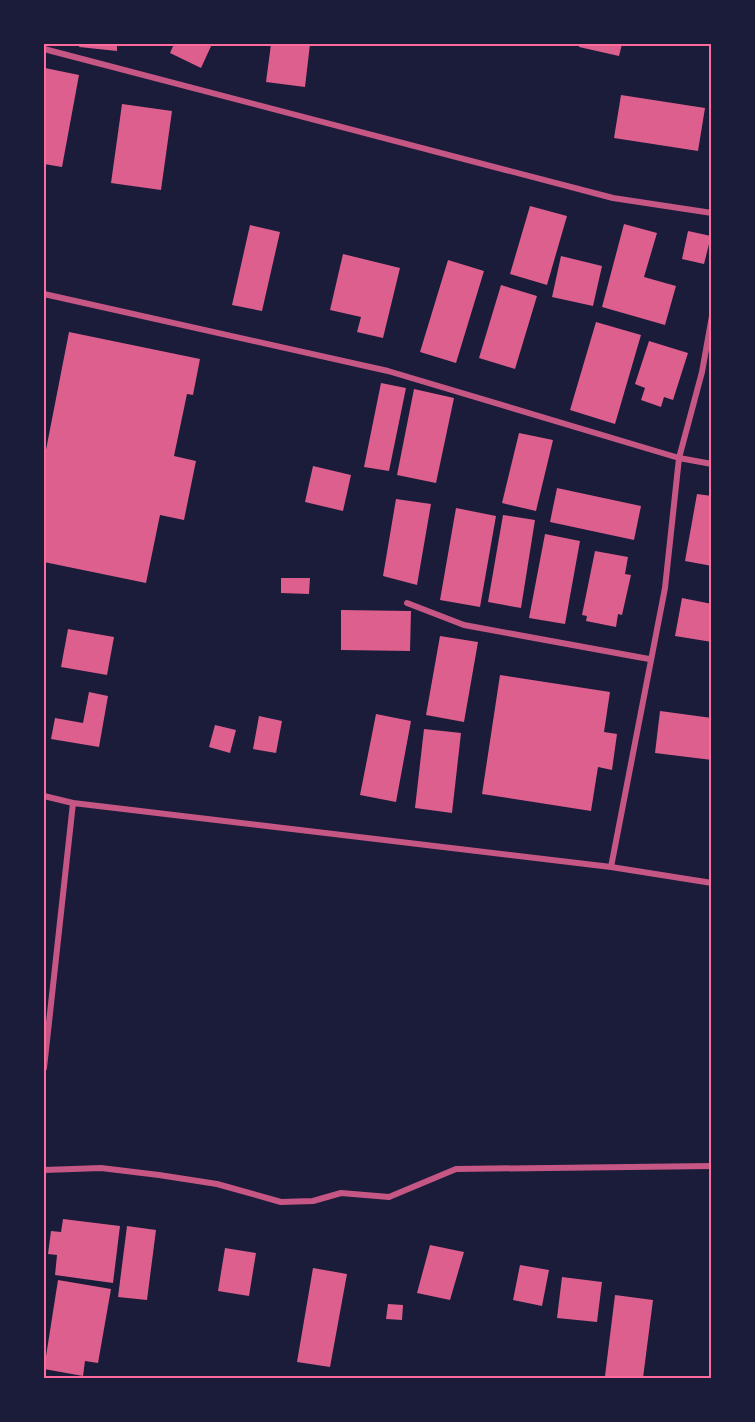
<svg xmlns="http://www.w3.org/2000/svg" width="755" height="1422" font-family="Raleway,sans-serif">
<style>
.building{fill:#dd5f8e}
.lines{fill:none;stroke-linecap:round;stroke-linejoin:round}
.minor{stroke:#c65784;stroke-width:6}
.neatline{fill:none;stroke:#ff6b9d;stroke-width:2}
</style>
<rect width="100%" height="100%" fill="#1b1b3a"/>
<path class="building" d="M 80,44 L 117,44 L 117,51 L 79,47 Z
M 174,44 L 212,44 L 201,68 L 170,53 Z
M 271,44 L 310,44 L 305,87 L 266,82 Z
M 579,44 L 622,44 L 619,56 L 579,47 Z
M 45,68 L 79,75 L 62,167 L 44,164 Z
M 621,95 L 705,108 L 698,151 L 614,138 Z
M 122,104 L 172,111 L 161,190 L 111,183 Z
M 530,206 L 567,216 L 547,285 L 510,274 Z
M 624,224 L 657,233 L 644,277 L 676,286 L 665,325 L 602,307 Z
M 250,225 L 280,232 L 262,311 L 232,305 Z
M 688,231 L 711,236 L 704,264 L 682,259 Z
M 343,254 L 400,268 L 383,338 L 357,332 L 361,317 L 330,310 Z
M 561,256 L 602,266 L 593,306 L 552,297 Z
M 448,260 L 484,271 L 456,363 L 420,352 Z
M 501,285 L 537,296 L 515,369 L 479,358 Z
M 596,322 L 641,335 L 615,424 L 570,410 Z
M 69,332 L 200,359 L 193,395 L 187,394 L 174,456 L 196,461 L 184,520 L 160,515 L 146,583 L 44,562 L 44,460 Z
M 649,341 L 688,353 L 673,400 L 664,397 L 661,407 L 641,400 L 645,388 L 635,384 Z
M 381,383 L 406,388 L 389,471 L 364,467 Z
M 414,389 L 454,398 L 436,483 L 397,475 Z
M 519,433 L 553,440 L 536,511 L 502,503 Z
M 313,466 L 351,475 L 343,511 L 305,502 Z
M 557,488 L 641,506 L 634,540 L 550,522 Z
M 697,494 L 712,496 L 712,566 L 685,561 Z
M 396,499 L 431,504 L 417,585 L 383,576 Z
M 456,508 L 496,516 L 480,607 L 440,600 Z
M 503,515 L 535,520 L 521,608 L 488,602 Z
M 545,534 L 580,541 L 565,624 L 529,618 Z
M 595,551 L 628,557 L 625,574 L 631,575 L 622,615 L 618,614 L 616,627 L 586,621 L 587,616 L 582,615 Z
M 281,578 L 310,578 L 309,594 L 281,593 Z
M 682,598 L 712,604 L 712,642 L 675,636 Z
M 341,610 L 411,611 L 410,651 L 341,650 Z
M 68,629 L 114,637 L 107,675 L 61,667 Z
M 440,636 L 478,642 L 464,722 L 426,715 Z
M 500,675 L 610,692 L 604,732 L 617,734 L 612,770 L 598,767 L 591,811 L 482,794 Z
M 89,692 L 108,696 L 99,747 L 51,739 L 55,718 L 83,723 Z
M 660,711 L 712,718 L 712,760 L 655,753 Z
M 376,714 L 411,721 L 396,802 L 360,795 Z
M 259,716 L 282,721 L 276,753 L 253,749 Z
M 215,725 L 236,730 L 230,753 L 209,747 Z
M 424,729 L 461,733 L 452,813 L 415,808 Z
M 63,1219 L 120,1226 L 113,1283 L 55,1275 L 57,1255 L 48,1254 L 51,1231 L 61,1232 Z
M 127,1226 L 156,1230 L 147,1300 L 118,1297 Z
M 430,1245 L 464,1252 L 450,1300 L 417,1293 Z
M 225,1248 L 256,1253 L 249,1296 L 218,1291 Z
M 520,1265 L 549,1270 L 542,1306 L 513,1300 Z
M 313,1268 L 347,1274 L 330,1367 L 297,1362 Z
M 562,1277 L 602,1282 L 597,1322 L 557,1318 Z
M 58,1280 L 111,1289 L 98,1363 L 85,1361 L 83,1376 L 44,1369 Z
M 615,1295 L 653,1300 L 643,1378 L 605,1376 Z
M 388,1304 L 403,1305 L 402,1320 L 386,1319 Z"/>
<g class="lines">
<path class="minor" d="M 44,49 L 613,198 L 712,213
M 44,294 L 388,371 L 679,458 L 712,464
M 407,603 L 464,625 L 649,659
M 44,796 L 73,803
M 611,867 L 665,588 L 679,458 L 702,372 L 712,316
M 44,1068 L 73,803 L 611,867 L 712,883
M 44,1170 L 101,1168 L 159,1175 L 217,1184 L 281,1202 L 313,1201 L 341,1193 L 389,1197 L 456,1169 L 712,1166"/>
</g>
<rect width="755" height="1422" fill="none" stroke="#1b1b3a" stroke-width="90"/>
<rect x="45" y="45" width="665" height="1332" class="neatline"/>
</svg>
